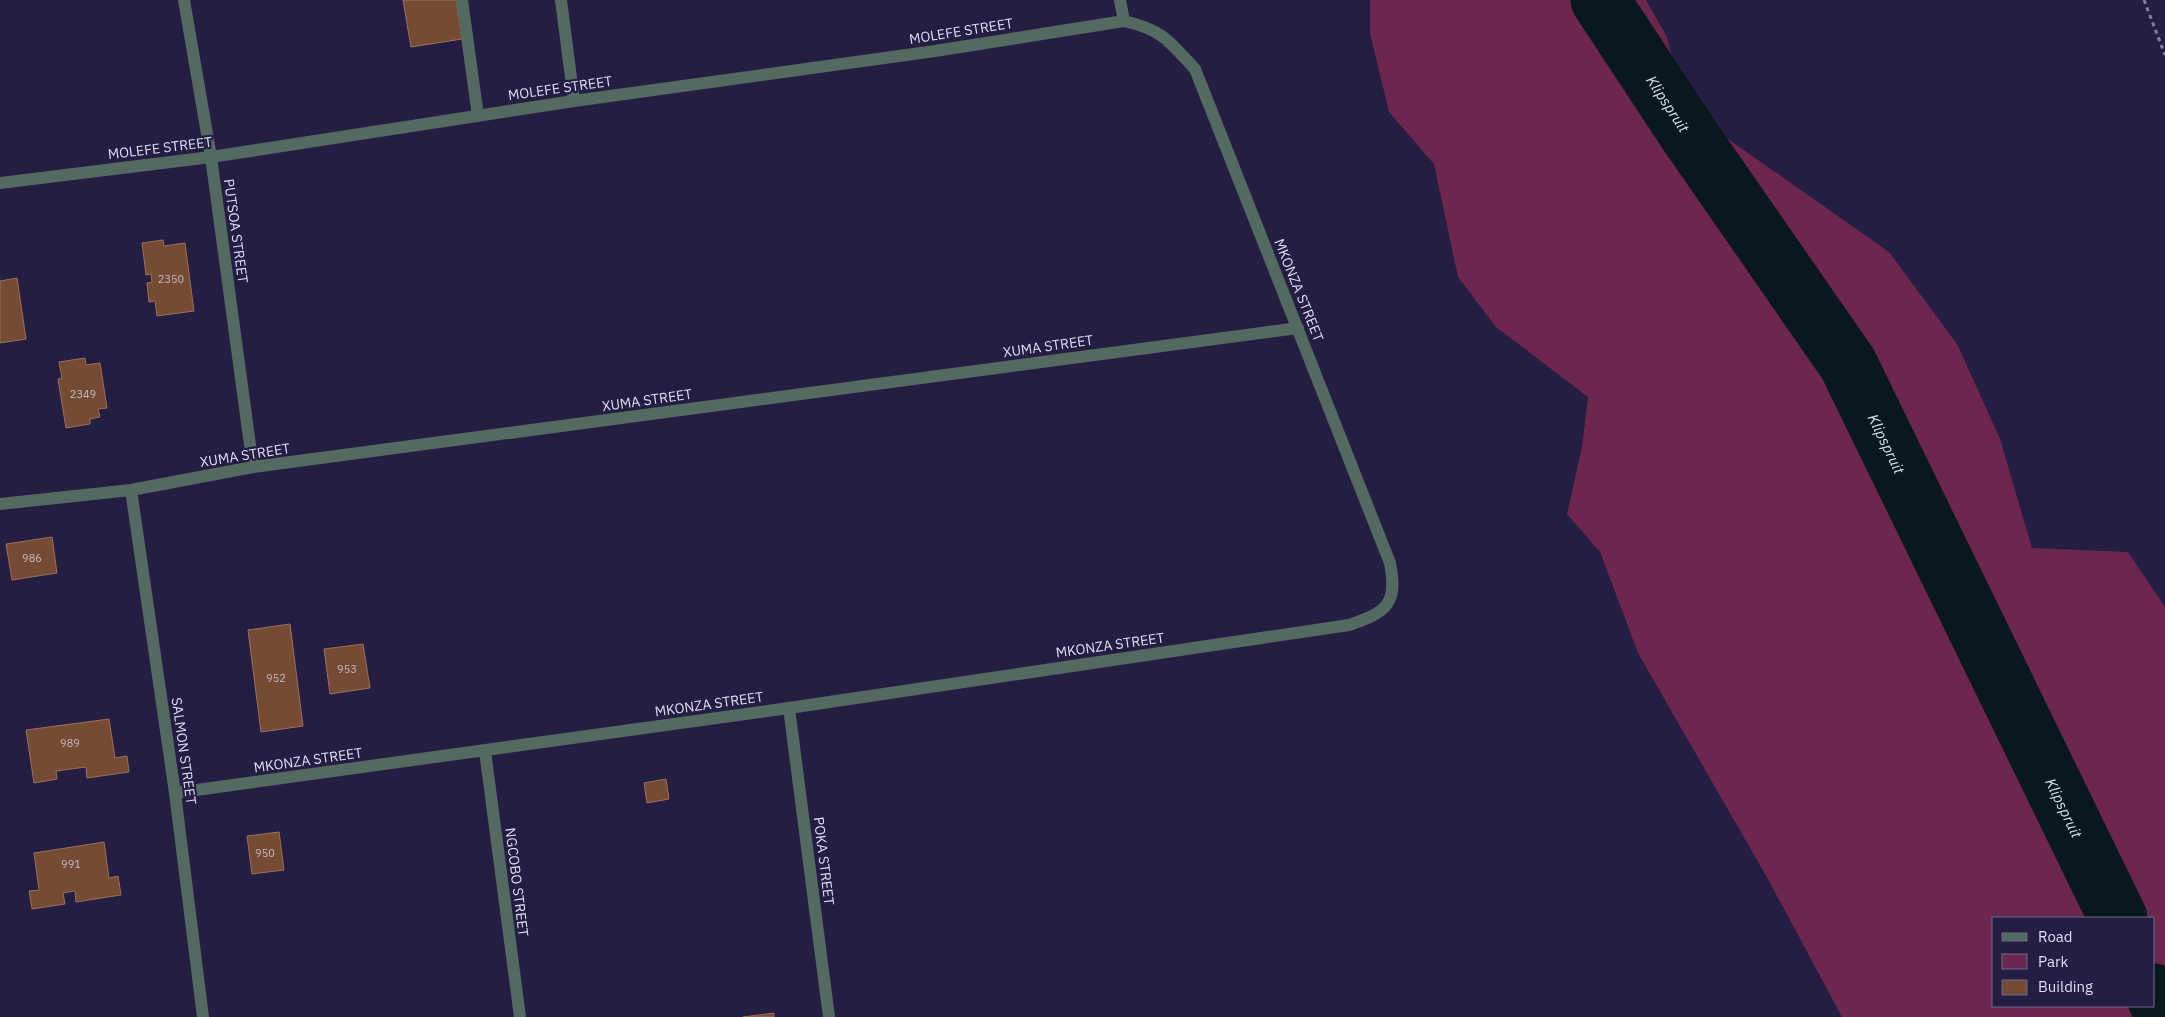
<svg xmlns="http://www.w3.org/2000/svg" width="2165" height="1017" font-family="'IBM Plex Sans',sans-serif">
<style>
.green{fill:#6d264e;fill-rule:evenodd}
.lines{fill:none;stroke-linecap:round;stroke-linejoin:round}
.river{stroke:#09171e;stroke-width:59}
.building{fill:#754b34;stroke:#9e7059}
.path{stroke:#83809f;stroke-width:3;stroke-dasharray:4 4;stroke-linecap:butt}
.lane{stroke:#546a61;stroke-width:12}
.street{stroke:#546a61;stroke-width:12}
.labels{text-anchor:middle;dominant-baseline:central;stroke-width:4.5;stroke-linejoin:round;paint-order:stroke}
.number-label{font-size:11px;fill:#c4b9c6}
.street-label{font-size:14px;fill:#dfdef7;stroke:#241e43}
.water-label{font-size:15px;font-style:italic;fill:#cde5f0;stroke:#241e43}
</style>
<rect width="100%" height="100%" fill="#241e43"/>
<path class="green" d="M 1370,0 L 1646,0 L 1667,37 L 1680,90 L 1701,120 L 1889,252 L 1957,344 L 2000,439 L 2032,548 L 2128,552 L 2165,607 L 2165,1017 L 1842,1017 L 1769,881 L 1638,653 L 1600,552 L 1567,514 L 1582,447 L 1588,397 L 1496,327 L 1458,277 L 1434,164 L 1389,112 L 1370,33 ZM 1994,918 L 2154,918 L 2154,1006 L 1994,1006 Z"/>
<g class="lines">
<g class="river">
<path id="s1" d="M 1600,0 L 1689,135 L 1848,364 L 2118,918"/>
<path d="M 2154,993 L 2165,1017"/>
</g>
</g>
<path class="building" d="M 403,0 L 456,0 L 462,39 L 411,47 Z
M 163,240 L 164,246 L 185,243 L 194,311 L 157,316 L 155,301 L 149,302 L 147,283 L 152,282 L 151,274 L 146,275 L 142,243 Z
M 17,278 L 26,339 L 0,343 L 0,281 Z
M 85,358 L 86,365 L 100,363 L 107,408 L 98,409 L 100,417 L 90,419 L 90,424 L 66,428 L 58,379 L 62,378 L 59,362 Z
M 52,537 L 57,573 L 12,580 L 6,544 Z
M 290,624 L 303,726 L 261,732 L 248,630 Z
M 363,644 L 370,688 L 330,694 L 324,649 Z
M 109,719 L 115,758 L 127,756 L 129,772 L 87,778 L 86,767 L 56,771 L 57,779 L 34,783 L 26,730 Z
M 666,779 L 669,799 L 647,803 L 644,783 Z
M 279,832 L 284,870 L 252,874 L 247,836 Z
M 104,842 L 109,878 L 118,876 L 121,895 L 76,902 L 75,891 L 63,893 L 65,904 L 32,909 L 29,891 L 39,890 L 34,853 Z
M 774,1013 L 774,1017 L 743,1017 Z"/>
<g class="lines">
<path class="path" d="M 2144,0 L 2165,55"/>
<path class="lane" d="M 462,0 L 478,116"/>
<path class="street" d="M 184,0 L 211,157 L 253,467
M 561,0 L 574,101
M 1120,0 L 1124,21
M 0,183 L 211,157 L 574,101 L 935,51 L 1124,21 C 1163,30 1169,41 1195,69 L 1390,563 C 1398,604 1387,612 1349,625 L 789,708 L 175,793
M 131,490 L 175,793 L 203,1017
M 0,504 L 131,490 L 253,467 L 1298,328
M 789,708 L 829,1017
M 485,751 L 520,1017"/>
</g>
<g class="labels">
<g class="number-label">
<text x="171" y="279">2350</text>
<text x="83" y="394">2349</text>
<text x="32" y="558">986</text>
<text x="347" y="669">953</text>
<text x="276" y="678">952</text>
<text x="70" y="743">989</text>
<text x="265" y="853">950</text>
<text x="71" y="864">991</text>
</g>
<g class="street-label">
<text transform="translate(961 31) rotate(-9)">MOLEFE STREET</text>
<text transform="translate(560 88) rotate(-8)">MOLEFE STREET</text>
<text transform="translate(160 148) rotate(-7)">MOLEFE STREET</text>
<text transform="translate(236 231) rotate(82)">PUTSOA STREET</text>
<text transform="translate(1299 290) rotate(68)">MKONZA STREET</text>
<text transform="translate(1048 346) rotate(-8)">XUMA STREET</text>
<text transform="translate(647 400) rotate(-8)">XUMA STREET</text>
<text transform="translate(245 455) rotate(-9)">XUMA STREET</text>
<text transform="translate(1110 645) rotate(-8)">MKONZA STREET</text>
<text transform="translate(709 704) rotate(-8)">MKONZA STREET</text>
<text transform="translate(184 751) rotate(82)">SALMON STREET</text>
<text transform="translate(308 760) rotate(-8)">MKONZA STREET</text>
<text transform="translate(824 861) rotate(83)">POKA STREET</text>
<text transform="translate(517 882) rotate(83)">NGCOBO STREET</text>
</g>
<g class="water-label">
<text stroke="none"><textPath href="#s1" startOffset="124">Klipspruit</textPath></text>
<text stroke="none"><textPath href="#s1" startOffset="529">Klipspruit</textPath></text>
<text stroke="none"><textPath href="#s1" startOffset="934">Klipspruit</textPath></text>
</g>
</g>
<rect x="1992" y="917" width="162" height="90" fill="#241e43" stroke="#6f6b8b"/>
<rect x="2002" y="933" width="25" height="8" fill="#546a61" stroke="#6f6b8b"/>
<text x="2038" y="942" font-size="15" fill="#dfdef7">Road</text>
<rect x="2002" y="954" width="25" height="15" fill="#6d264e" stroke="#6f6b8b"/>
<text x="2038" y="967" font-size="15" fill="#dfdef7">Park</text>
<rect x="2002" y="980" width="25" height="15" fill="#754b34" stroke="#6f6b8b"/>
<text x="2038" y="992" font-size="15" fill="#dfdef7">Building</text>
</svg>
